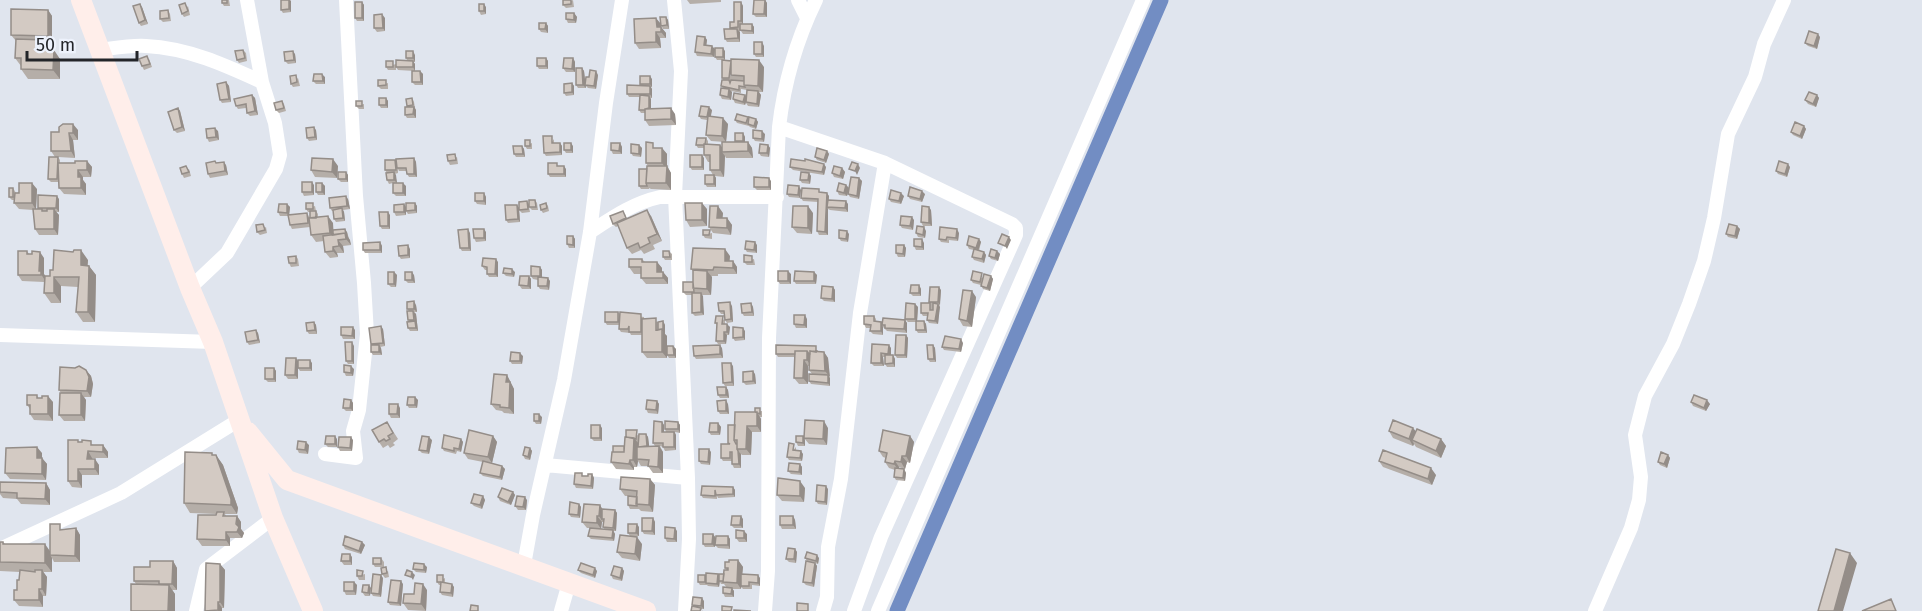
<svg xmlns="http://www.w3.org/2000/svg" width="1922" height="611" font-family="'Fira Sans',sans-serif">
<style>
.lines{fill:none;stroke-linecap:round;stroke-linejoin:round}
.canal{stroke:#728dc3;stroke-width:15}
.street{stroke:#fff;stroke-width:14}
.secondary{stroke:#ffeeea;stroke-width:20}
.wall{fill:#b5aea8;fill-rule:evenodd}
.shaded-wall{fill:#948d88}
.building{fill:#d3cac3;stroke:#948d88;stroke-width:1.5}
</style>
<rect width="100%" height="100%" fill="#e0e5ee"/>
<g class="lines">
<path class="canal" d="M 897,611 L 1161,0"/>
<path class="street" d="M 674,0 L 681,71 L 675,196 L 688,478 L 689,539 L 685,611
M 798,0 L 807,18
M 99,50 C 115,48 131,45 146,46 C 188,48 225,65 262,82
M 779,127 L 885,163 L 1012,224 L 1016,228 L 1016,235 L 881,537 L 854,611
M 590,232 C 613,217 633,203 660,197 L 777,197
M 190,288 L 227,253 L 276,169 L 280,155 L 275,123 L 262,82 L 247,0
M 0,335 L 213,342
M 325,454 L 356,458 L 353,431 L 359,410 L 367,334 L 364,283 L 356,196 L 346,0
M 545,465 L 688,478
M 0,549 L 121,493 L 239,420
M 524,565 L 533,515 L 564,380 L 590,232 L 606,103 L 622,0
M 196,611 L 206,569 L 273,518
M 561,611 L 569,583
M 765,611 L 768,571 L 769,338 L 779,127 C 784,84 797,39 816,0
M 823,611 L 827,597 L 828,547 L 841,479 L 860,313 L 885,163
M 878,611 L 1143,0
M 1595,611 L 1631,528 L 1639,500 L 1641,477 L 1635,435 L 1645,396 L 1673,344 L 1689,304 L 1704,261 L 1714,218 L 1728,134 L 1755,77 L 1764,44 L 1784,0"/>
<path class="secondary" d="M 81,0 L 190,288 L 213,342 L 273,518 L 313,611
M 248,432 L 287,480 L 646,611"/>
</g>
<path class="wall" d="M 227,0 L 229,0 L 230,6 L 224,6 L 222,3 Z
M 281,0 L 290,0 L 291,1 L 291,12 L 283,13 L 281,10 Z
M 573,0 L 574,7 L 566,8 L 563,5 Z
M 687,0 L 721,0 L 721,2 L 690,4 Z
M 765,0 L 767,3 L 767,17 L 756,17 L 753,14 Z
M 362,2 L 364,5 L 364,21 L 357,21 L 355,18 Z
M 741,2 L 743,6 L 743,24 L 752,24 L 754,27 L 754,34 L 743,34 L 741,31 L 739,31 L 740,32 L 740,42 L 727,42 L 725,39 L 731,29 L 730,28 L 734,22 Z
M 188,6 L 190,15 L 184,17 L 182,14 Z
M 142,7 L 148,24 L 141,26 L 139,23 Z
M 486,7 L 486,14 L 481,15 L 479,11 Z
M 48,10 L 52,16 L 52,42 L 46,42 L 51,49 L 60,59 L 60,79 L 28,79 L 21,69 L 21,66 L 15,58 L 16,41 L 11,35 Z
M 168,10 L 170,14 L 171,21 L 163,22 L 160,19 Z
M 574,13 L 577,17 L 576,23 L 568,23 L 566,19 Z
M 666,17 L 668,20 L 669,29 L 663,29 L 661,25 L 661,27 L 666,33 L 666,38 L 660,38 L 661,48 L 639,49 L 635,43 L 661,24 Z
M 385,18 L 385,31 L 377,32 L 374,28 Z
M 546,23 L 548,26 L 548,33 L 541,32 L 539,29 Z
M 705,37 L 707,40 L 706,45 L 715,49 L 714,57 L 697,56 L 695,52 Z
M 1820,37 L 1817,49 L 1808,46 L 1805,43 Z
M 764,46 L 764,57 L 756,57 L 754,54 Z
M 243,50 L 246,53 L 247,61 L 239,63 L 237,60 Z
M 725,51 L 725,60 L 717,60 L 715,57 Z
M 295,54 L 296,63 L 288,64 L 285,61 Z
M 415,55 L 415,62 L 413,62 L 415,64 L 415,71 L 398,70 L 396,67 L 407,60 L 406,58 Z
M 546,58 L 548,61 L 548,69 L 539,69 L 537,66 Z
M 573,58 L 575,62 L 575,72 L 566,72 L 563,68 Z
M 149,59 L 152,67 L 144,70 L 142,66 Z
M 396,64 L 396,70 L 388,70 L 386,67 Z
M 764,67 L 763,92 L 759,92 L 761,95 L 759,107 L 748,106 L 746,103 L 745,105 L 735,103 L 733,99 L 746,97 L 747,90 L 741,89 L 741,93 L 731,91 L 732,92 L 731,100 L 722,99 L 720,95 L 723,88 L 721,86 L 723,80 L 722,78 Z
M 582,68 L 584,71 L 586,88 L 578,88 L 576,85 Z
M 420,71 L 423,74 L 423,85 L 415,85 L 412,82 Z
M 598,75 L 596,89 L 588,88 L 585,85 Z
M 325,77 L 325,84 L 316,84 L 313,81 Z
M 298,78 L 300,86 L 293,87 L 291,84 Z
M 652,79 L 652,87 L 651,87 L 652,89 L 652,98 L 650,98 L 651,99 L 651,108 L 675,114 L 676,125 L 649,126 L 645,120 L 645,113 L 641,113 L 639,110 L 640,97 L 629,97 L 627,94 L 641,86 L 640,84 Z
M 226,82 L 229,86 L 231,102 L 222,103 L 220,100 Z
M 388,83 L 388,89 L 381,89 L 378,86 Z
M 572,83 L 574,86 L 574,95 L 566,96 L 564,93 Z
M 252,95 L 255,98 L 258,115 L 250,116 L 247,113 L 246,108 L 238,109 L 236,106 Z
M 1817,95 L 1819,98 L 1816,107 L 1808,104 L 1805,100 Z
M 386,98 L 388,101 L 388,108 L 381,108 L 379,105 Z
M 412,98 L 414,102 L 415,108 L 416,110 L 416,118 L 407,118 L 405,115 L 407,107 L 407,106 Z
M 282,101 L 284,104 L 286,111 L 279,113 L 276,110 Z
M 364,104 L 364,109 L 359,109 L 356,106 Z
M 178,108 L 180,111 L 185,131 L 177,133 L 174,130 Z
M 712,110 L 710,117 L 728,124 L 726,142 L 736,142 L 735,141 L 743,133 L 745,137 L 745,142 L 748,142 L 752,148 L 753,158 L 726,158 L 725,156 L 724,177 L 715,176 L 716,178 L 716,187 L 707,187 L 705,184 L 713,175 L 710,170 L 710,162 L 708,162 L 704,155 L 704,148 L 698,148 L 696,145 L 706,138 L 708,141 L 708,144 L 720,145 L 722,147 L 725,142 L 711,141 L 706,135 L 707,120 L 701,119 L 699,116 Z
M 756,119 L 758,122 L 756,129 L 750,127 L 749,126 L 737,123 L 735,120 Z
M 1804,126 L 1806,129 L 1802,139 L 1793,135 L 1791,132 Z
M 78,130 L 78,140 L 73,140 L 75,158 L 58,157 L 60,160 L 60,163 L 75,163 L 87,161 L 92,167 L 91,177 L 83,177 L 83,180 L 86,184 L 86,195 L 64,194 L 59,188 L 59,182 L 51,182 L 48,179 L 55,157 L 51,151 L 59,132 Z
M 316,130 L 317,140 L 309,141 L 307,138 Z
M 218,131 L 219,140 L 209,142 L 207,138 Z
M 765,134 L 764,142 L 755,141 L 753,138 Z
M 554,139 L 554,143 L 560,143 L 562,146 L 562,155 L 546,156 L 544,153 Z
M 532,143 L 532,149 L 527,149 L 525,146 Z
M 620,143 L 622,147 L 622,154 L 613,154 L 611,150 Z
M 639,145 L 642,148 L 641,157 L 633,156 L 631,153 Z
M 768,145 L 770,148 L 769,157 L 761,156 L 759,153 Z
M 522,146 L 524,149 L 525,157 L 516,157 L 514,154 Z
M 573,146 L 573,153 L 566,153 L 564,150 Z
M 657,148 L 662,148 L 667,154 L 667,166 L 671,173 L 671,190 L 651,189 L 649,188 L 649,189 L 641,189 L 639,186 L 647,169 L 648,166 L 646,163 Z
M 827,151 L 829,154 L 826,163 L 817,160 L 815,157 Z
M 457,157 L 458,164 L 450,165 L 448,161 Z
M 414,158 L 416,162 L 417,177 L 409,177 L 407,174 L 406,171 L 399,171 L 398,169 L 398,173 L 395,174 L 397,183 L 406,186 L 406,196 L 396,196 L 393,193 L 393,183 L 389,184 L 387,180 L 387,173 L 385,170 L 395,160 L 397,162 Z
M 704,158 L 704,170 L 692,170 L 690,167 Z
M 805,161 L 826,167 L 824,175 L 793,170 L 790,167 Z
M 217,163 L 226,165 L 228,175 L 210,178 L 208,174 Z
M 338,166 L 337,178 L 315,177 L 311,170 Z
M 559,166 L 566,169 L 566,177 L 550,177 L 548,174 Z
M 1790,167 L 1787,177 L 1778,174 L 1776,171 Z
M 842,168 L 845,172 L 843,179 L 834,177 L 832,173 Z
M 189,169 L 191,176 L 184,178 L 182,174 Z
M 346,172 L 348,175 L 348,182 L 341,182 L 338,179 Z
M 809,173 L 811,176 L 810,184 L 802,183 L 800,180 Z
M 859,178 L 862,181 L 859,199 L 850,197 L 848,194 Z
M 771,181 L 771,190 L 757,190 L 754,187 Z
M 322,183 L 325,186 L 325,195 L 318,195 L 316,192 Z
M 314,185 L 314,195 L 304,196 L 302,192 Z
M 846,185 L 849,188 L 847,196 L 839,195 L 837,191 Z
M 13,188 L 16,193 L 37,189 L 36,209 L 38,209 L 59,199 L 59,212 L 56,212 L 59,215 L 58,235 L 39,235 L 35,229 L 33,210 L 19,209 L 14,203 L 15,200 L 12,200 L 9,197 Z
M 801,190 L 800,198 L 789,197 L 787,194 Z
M 821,192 L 829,196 L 829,200 L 848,204 L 848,212 L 830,210 L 828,209 L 828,235 L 819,235 L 817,231 L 818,202 L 803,201 L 801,198 Z
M 484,193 L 486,197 L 486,205 L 477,204 L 475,201 Z
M 925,194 L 922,202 L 910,199 L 908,196 Z
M 904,196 L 901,204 L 891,202 L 889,199 Z
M 348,199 L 350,209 L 343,210 L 344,212 L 345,221 L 336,222 L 334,219 L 333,211 L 332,211 L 330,208 Z
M 535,200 L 537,203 L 538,210 L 532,210 L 529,207 L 530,212 L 522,213 L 519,210 L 520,222 L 508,223 L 506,220 L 517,205 L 519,208 L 527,201 L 529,204 Z
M 415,203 L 417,206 L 417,213 L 408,214 L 406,211 L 406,215 L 396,216 L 394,212 Z
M 546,203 L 548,206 L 549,211 L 543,213 L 541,210 Z
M 287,204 L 290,207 L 289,215 L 307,213 L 310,218 L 310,212 L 308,212 L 306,209 L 315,206 L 316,211 L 318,214 L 318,217 L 333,223 L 333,230 L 347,232 L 351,245 L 343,246 L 344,253 L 337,253 L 338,257 L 330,258 L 325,252 L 324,241 L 316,242 L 311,235 L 310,227 L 292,229 L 290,225 L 289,216 L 280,216 L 278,212 Z
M 707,209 L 707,226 L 690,227 L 686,220 Z
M 931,210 L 932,226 L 923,226 L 921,222 Z
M 723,213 L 722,218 L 727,218 L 732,225 L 731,235 L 713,233 L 709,227 Z
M 813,213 L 812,234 L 797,233 L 792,227 Z
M 625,214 L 627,219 L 651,216 L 662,241 L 653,245 L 655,249 L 644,254 L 641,250 L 632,254 L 627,248 L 618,226 L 616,227 L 613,224 Z
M 390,215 L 390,229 L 382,229 L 380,226 Z
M 914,220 L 913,230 L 902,228 L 900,225 Z
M 1737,226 L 1740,229 L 1737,239 L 1728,237 L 1726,234 Z
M 266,227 L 267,233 L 260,235 L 257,232 Z
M 926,231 L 925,238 L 918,237 L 916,233 Z
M 486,232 L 486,241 L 476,242 L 474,238 Z
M 470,233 L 471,251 L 462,251 L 460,248 Z
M 712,233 L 712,239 L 705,238 L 703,235 Z
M 959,233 L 958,241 L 949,240 L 949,243 L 941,242 L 939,239 Z
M 849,234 L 848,242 L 841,241 L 839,238 Z
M 573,236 L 575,239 L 575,248 L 569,248 L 567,244 Z
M 979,239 L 981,242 L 979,251 L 984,252 L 986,255 L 984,263 L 974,260 L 972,257 L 974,250 L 969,249 L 967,245 Z
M 380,242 L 382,246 L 382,253 L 365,253 L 363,250 Z
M 924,243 L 924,250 L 916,250 L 914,246 Z
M 757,245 L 757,253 L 747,252 L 745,249 Z
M 904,245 L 906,248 L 905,257 L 898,257 L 896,253 Z
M 410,249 L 410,258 L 401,259 L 399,256 Z
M 27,251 L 29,254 L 44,258 L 44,274 L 45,276 L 50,276 L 53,270 L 88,260 L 87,266 L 89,266 L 96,275 L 95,322 L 83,322 L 76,312 L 78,287 L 61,286 L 61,303 L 51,303 L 44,293 L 44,282 L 22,281 L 18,275 Z
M 669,251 L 672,254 L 672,260 L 665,260 L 663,257 Z
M 997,251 L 1000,254 L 998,261 L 991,259 L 989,256 Z
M 296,256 L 298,259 L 299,266 L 291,267 L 289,263 Z
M 730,256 L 729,261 L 733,261 L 737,267 L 737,274 L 718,274 L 718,276 L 711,276 L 712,277 L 711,295 L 702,295 L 704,315 L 695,316 L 692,313 L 692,295 L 686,295 L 683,292 L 693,282 L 693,271 L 691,269 Z
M 642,259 L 645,262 L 657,262 L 662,268 L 662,272 L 663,272 L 668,278 L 668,284 L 646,284 L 641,278 L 641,274 L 634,274 L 629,267 Z
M 754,259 L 755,265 L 747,265 L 744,262 Z
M 498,262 L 498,277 L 489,277 L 487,274 L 487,270 L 485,270 L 482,266 Z
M 540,267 L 542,270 L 542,277 L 550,281 L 549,290 L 540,289 L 538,286 L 538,280 L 533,279 L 531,276 Z
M 394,272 L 397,275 L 396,287 L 391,287 L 388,284 Z
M 515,272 L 514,277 L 506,276 L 503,273 Z
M 814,272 L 817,275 L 816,284 L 796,284 L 794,281 Z
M 791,274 L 791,284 L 780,284 L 778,281 Z
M 414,275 L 415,283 L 408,283 L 405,280 Z
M 529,276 L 531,279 L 531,289 L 522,289 L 519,285 Z
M 991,276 L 993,279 L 990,291 L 983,289 L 981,285 L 973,283 L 971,280 Z
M 919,285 L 921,289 L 921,296 L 913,296 L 910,293 Z
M 833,287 L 835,290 L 835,302 L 824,301 L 821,298 Z
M 941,290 L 938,324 L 929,323 L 927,320 L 927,316 L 923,316 L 921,313 L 930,303 L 929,302 Z
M 976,297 L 972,327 L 963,326 L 959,319 Z
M 751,303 L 753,307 L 754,316 L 744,316 L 742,313 Z
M 915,304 L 918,307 L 917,321 L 924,321 L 926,324 L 927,333 L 918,333 L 916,330 L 916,322 L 908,322 L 905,319 Z
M 416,305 L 417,312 L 414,312 L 416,314 L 418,331 L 410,331 L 408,328 L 409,311 L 407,309 Z
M 732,306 L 733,322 L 727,323 L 725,320 L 725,324 L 730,327 L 729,335 L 727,335 L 726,344 L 718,344 L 716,341 L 717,325 L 715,323 L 725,319 L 724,314 L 721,314 L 719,311 Z
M 618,312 L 620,314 L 644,317 L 644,319 L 658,322 L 663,321 L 665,325 L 665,334 L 667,336 L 667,346 L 673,346 L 676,349 L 676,358 L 669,358 L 667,355 L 667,352 L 667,358 L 647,358 L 642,352 L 642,335 L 631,335 L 630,333 L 621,332 L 619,329 L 619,325 L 607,325 L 605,322 Z
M 874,316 L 876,319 L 876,321 L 881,322 L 882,324 L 905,320 L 907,323 L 907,333 L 887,331 L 883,327 L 883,335 L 873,334 L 870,331 L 871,328 L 866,328 L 864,324 Z
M 807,319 L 807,328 L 796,328 L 794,324 Z
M 314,322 L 316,325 L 317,334 L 309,334 L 307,331 Z
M 383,329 L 385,346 L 380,347 L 381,348 L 382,355 L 373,355 L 371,352 L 371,344 Z
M 355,330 L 355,339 L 343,339 L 341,335 Z
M 745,331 L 745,340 L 735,341 L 733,338 Z
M 258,333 L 260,343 L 249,345 L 247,342 Z
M 906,335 L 908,338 L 907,358 L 897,358 L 895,355 Z
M 963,343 L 961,352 L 944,350 L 942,347 Z
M 872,344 L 891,348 L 891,355 L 893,355 L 895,359 L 895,367 L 887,367 L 885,364 L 885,357 L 883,357 L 884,366 L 874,366 L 871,363 Z
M 933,345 L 935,348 L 936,362 L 930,362 L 928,359 Z
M 354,346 L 354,364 L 348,364 L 346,361 Z
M 722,348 L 723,358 L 696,359 L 694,356 Z
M 818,350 L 818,352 L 824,352 L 828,358 L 830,386 L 811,384 L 809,381 L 812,374 L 809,370 L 809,366 L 808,366 L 808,384 L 799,384 L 794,378 L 795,357 L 778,357 L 776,354 Z
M 523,356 L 522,364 L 512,364 L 510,361 Z
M 286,358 L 298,379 L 288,379 L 285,375 Z
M 312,363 L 312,371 L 300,371 L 298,368 Z
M 733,366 L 734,386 L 725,386 L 723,383 Z
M 274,368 L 276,371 L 276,382 L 268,382 L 265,379 Z
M 354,369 L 353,376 L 346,376 L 344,372 Z
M 86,370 L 91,376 L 93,384 L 91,397 L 84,397 L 86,400 L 85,421 L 64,421 L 59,415 L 61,393 L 59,390 Z
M 755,374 L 756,384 L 746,385 L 743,382 Z
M 507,375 L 514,389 L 514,414 L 504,413 L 502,411 L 496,410 L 491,404 Z
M 726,387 L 728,390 L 729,398 L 720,398 L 718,395 Z
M 37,395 L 38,398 L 42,398 L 53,402 L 53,421 L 34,420 L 30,414 L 30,409 L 27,405 Z
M 415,397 L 418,400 L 417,408 L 409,408 L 407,405 Z
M 351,400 L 353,403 L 353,411 L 346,411 L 343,408 Z
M 657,401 L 659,404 L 658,414 L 648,413 L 646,409 Z
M 1691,402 L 1710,404 L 1706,411 L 1693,406 Z
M 728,404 L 729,414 L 720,414 L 718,411 Z
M 400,408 L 400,418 L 391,418 L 389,414 Z
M 762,411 L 762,417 L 760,417 L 761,419 L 761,432 L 752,432 L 751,455 L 742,455 L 741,454 L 741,468 L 734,468 L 732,464 L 732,461 L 723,461 L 721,458 L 729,444 L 728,443 L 735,425 L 755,412 Z
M 542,417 L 541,424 L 536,424 L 534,421 Z
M 662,422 L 664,425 L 664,432 L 666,432 L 665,429 L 678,422 L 680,425 L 680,433 L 675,432 L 676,435 L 676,450 L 665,451 L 663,447 L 660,446 L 663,452 L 663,473 L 653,473 L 648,466 L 641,466 L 638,461 L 637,467 L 634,467 L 634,470 L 616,469 L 611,462 L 624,446 L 639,434 L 646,434 L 648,437 L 649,446 L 655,446 L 653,443 Z
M 718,423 L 721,427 L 720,435 L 711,435 L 709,432 Z
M 391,428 L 398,439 L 393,443 L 395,445 L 390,448 L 388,445 L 383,448 L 379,442 Z
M 602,428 L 602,441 L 594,441 L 591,438 Z
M 828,428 L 827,445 L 809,444 L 804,438 Z
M 1413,428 L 1416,432 L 1441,439 L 1446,446 L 1441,458 L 1416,447 L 1414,444 L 1413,446 L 1393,438 L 1389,431 Z
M 493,436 L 497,442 L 492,463 L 484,462 L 502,466 L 505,469 L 502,480 L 483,476 L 480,473 L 483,462 L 468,459 L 464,453 Z
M 803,436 L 805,440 L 805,446 L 798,446 L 796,442 Z
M 910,436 L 914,442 L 910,463 L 907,462 L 905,469 L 899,467 L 899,469 L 904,469 L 906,473 L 905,481 L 896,480 L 894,477 L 895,470 L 889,468 L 885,462 L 886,458 L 883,457 L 879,451 Z
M 337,439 L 337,447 L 328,447 L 325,444 Z
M 461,439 L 463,442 L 461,452 L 457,451 L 456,454 L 444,451 L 442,448 Z
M 353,440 L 352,451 L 340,451 L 338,447 Z
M 432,440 L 429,454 L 422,453 L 419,450 Z
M 80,442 L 94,445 L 103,445 L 108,452 L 108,458 L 92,458 L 99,465 L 99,475 L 82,475 L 82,488 L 72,487 L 68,481 Z
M 309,445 L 308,454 L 299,453 L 297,449 Z
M 796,447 L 796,450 L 803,454 L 802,461 L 789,460 L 787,457 Z
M 530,448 L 532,451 L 530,460 L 525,459 L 523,455 Z
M 711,452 L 710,465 L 701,464 L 699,461 Z
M 42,453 L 42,458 L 47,464 L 46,480 L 10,479 L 5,473 Z
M 214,455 L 216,455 L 223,465 L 238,508 L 237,514 L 225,514 L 226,516 L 237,516 L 241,522 L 241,529 L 244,533 L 242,538 L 230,538 L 230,546 L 202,546 L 197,539 L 216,515 L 216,514 L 190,513 L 184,503 Z
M 1668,455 L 1670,458 L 1667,468 L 1660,465 L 1658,462 Z
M 1379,461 L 1436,475 L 1432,485 L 1383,467 Z
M 800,464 L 802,467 L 802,475 L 791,474 L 788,471 Z
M 592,474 L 594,478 L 593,489 L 576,488 L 574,484 L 584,476 L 588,476 Z
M 650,479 L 655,485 L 653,512 L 641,511 L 639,509 L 630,509 L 628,505 L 628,496 L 625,496 L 620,489 Z
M 0,482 L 46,483 L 50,490 L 50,505 L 21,504 L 17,499 L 3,498 L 0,494 Z
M 733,487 L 735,490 L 735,497 L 718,498 L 717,496 L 717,499 L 703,498 L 701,495 Z
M 805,488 L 804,502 L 782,501 L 777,495 Z
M 828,489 L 827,505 L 818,504 L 816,501 Z
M 513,492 L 515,495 L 511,505 L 500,501 L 498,497 Z
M 483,496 L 485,500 L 482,509 L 474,506 L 471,503 Z
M 527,500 L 526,510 L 518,510 L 515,506 Z
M 579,504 L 581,507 L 580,518 L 571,517 L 569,514 Z
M 600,505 L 602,509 L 615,510 L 617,513 L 616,531 L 613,531 L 615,534 L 614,541 L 591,539 L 588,536 L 590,528 L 587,528 L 582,522 ZM 603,521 L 603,527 L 605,530 L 601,529 L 602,522 L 603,522 Z
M 793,516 L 795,520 L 796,529 L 782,529 L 780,525 Z
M 653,518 L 655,522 L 655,535 L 644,534 L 642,531 Z
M 743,519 L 743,528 L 734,528 L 731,525 Z
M 639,527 L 639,536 L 630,536 L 628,533 Z
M 76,528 L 80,535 L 80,562 L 54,562 L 52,558 L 52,572 L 43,572 L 47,577 L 46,596 L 43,596 L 43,607 L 19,606 L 14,600 L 19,580 L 20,572 L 0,571 L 0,542 L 3,542 L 5,544 L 50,551 L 64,529 Z
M 677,531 L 677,542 L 667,542 L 665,538 Z
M 713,534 L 715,537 L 715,547 L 705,547 L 703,544 Z
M 747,534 L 747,542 L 739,542 L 736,538 Z
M 728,536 L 730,539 L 730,549 L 718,548 L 715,545 Z
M 362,542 L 365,545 L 361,554 L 345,549 L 343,545 Z
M 642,544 L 640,561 L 622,558 L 617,552 Z
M 795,549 L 797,552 L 796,563 L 789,562 L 786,559 Z
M 352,557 L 352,565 L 344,565 L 341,561 Z
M 381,558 L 384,562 L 384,567 L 375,567 L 373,564 Z
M 805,558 L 819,558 L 818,564 L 815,563 L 817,566 L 814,587 L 806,585 L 803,582 L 807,561 Z
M 738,560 L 743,567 L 742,574 L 760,578 L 760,586 L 752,585 L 752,589 L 743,589 L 741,587 L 741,589 L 732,589 L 734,591 L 734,597 L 725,597 L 723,593 L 727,588 L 724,584 L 721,584 L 720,582 L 719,587 L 708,586 L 707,585 L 700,585 L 698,582 L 705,575 L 706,577 L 718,574 L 719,576 L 724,574 L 726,570 L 725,568 L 729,562 Z
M 173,561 L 177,568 L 177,590 L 172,590 L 175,594 L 175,611 L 131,611 L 136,584 L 134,581 L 150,567 Z
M 220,564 L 225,570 L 224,608 L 222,608 L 222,611 L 205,611 Z
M 427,567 L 426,573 L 416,572 L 413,569 Z
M 622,568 L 624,571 L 622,581 L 613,579 L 611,575 Z
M 578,570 L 597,571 L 595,578 L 581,573 Z
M 388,571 L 389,577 L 385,578 L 382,574 Z
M 365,574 L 365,580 L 359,580 L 357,576 Z
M 383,578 L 381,597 L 373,596 L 371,593 Z
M 445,578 L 445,583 L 454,587 L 453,597 L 442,595 L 440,592 L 441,585 L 439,585 L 437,582 Z
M 354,582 L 357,585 L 356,595 L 346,595 L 344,591 Z
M 403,584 L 401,606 L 390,605 L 388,602 Z
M 363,585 L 370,596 L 365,596 L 362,592 Z
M 427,590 L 426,611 L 408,610 L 403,603 L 414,594 Z
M 704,601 L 704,609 L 701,609 L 703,611 L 692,605 Z"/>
<path class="shaded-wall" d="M 289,0 L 291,1 L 291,12 L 289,9 Z
M 765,0 L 767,3 L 767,17 L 764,14 Z
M 362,2 L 364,5 L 364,21 L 362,18 Z
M 741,2 L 743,6 L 743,24 L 741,21 Z
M 140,4 L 142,7 L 148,24 L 145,20 Z
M 484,4 L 486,7 L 486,14 L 484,11 Z
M 48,10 L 52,16 L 52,42 L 48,36 Z
M 574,13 L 577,17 L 576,23 L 574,20 Z
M 382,14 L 385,18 L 385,31 L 383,28 Z
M 666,17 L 668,20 L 669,29 L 667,25 Z
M 656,18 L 661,24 L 661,32 L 657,27 Z
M 546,23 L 548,26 L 548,33 L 545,29 Z
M 752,24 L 754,27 L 754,34 L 752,31 Z
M 661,27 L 666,33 L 666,38 L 661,32 Z
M 737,29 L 740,32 L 740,42 L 738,38 Z
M 656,32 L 660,38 L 661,48 L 656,42 Z
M 1818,34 L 1820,37 L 1817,49 L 1814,46 Z
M 705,37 L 707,40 L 706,48 L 704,45 Z
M 45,40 L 51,50 L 44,49 Z
M 762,42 L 764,46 L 764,57 L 762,54 Z
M 712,46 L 715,49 L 714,57 L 711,54 Z
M 723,48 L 725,51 L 725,60 L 723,57 Z
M 54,50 L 60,59 L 60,79 L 53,70 Z
M 293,51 L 295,54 L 296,63 L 294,60 Z
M 413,51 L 415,55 L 415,62 L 413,58 Z
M 546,58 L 548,61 L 548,69 L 546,66 Z
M 573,58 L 575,62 L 575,72 L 572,69 Z
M 759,60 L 764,67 L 763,92 L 758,86 Z
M 413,61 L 415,64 L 415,71 L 413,67 Z
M 582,68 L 584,71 L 586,88 L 583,85 Z
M 420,71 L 423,74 L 423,85 L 421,82 Z
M 596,71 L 598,75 L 596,89 L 594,86 Z
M 322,74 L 325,77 L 325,84 L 323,81 Z
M 650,76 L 652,79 L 652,87 L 650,84 Z
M 226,82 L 229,86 L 231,102 L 229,99 Z
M 572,83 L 574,86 L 574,95 L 572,92 Z
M 650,86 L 652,89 L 652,98 L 650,94 Z
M 729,89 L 732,92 L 731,100 L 728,97 Z
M 758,91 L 761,95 L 759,107 L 757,104 Z
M 252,95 L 255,98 L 258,115 L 255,111 Z
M 745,95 L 747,98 L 745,105 L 743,102 Z
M 1817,95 L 1819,98 L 1816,107 L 1813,104 Z
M 649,96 L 651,99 L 651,114 L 648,110 Z
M 386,98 L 388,101 L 388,108 L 386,105 Z
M 414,107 L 416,110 L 416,118 L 413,114 Z
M 709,107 L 712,110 L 710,121 L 707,117 Z
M 178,108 L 180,111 L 185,131 L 182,127 Z
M 671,108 L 675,114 L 676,125 L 671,119 Z
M 723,118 L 728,124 L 726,142 L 722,136 Z
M 756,119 L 758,122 L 756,129 L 754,126 Z
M 73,124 L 78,130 L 78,140 L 73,133 Z
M 1804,126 L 1806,129 L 1802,139 L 1800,136 Z
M 314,127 L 316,130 L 317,140 L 315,137 Z
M 215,128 L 218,131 L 219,140 L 216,137 Z
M 762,131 L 765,134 L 764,142 L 762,139 Z
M 69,133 L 73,140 L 75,158 L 71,151 Z
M 743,133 L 745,137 L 745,144 L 743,141 Z
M 748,142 L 752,148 L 753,158 L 748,151 Z
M 560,143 L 562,146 L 562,155 L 560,152 Z
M 571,143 L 573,146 L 573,153 L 571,150 Z
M 620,143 L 622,147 L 622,154 L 619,151 Z
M 639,145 L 642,148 L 641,157 L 639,154 Z
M 720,145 L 725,151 L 722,152 L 725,156 L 724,177 L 720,170 Z
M 768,145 L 770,148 L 769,157 L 767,153 Z
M 522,146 L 524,149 L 525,157 L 523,154 Z
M 662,148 L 667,154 L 667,170 L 662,163 Z
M 827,151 L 829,154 L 826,163 L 824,160 Z
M 702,155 L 704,158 L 704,170 L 702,167 Z
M 414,158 L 416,162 L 417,177 L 414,174 Z
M 333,159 L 338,166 L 337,178 L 332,172 Z
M 87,161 L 92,167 L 91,177 L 87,170 Z
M 224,162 L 226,165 L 228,175 L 225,171 Z
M 824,164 L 826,167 L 824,175 L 822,172 Z
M 858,164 L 860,168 L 857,175 L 855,171 Z
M 1788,164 L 1790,167 L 1787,177 L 1785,174 Z
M 564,166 L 566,169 L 566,177 L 564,174 Z
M 667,166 L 671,173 L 671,190 L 666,183 Z
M 842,168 L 845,172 L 843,179 L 840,176 Z
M 78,170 L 83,177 L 83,180 L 86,184 L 86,195 L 81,188 L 78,177 Z
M 346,172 L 348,175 L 348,182 L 346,179 Z
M 394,172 L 396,175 L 397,183 L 394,180 Z
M 809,173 L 811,176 L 810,184 L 808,180 Z
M 714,175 L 716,178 L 716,187 L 714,184 Z
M 769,178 L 771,181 L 771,190 L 769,187 Z
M 859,178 L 862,181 L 859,199 L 857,196 Z
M 312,182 L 314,185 L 314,195 L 312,192 Z
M 32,183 L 37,189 L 36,210 L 32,203 Z
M 322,183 L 325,186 L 325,195 L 322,192 Z
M 403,183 L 406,186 L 406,196 L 403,193 Z
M 846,185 L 849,188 L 847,196 L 844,193 Z
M 799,186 L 801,190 L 800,198 L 798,195 Z
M 922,191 L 925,194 L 922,202 L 920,199 Z
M 484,193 L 486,197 L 486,205 L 484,201 Z
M 827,193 L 829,196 L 828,207 L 827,207 L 828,209 L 828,235 L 825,232 Z
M 901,193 L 904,196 L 901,204 L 899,201 Z
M 57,196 L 59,199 L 59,212 L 56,208 Z
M 346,196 L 348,199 L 350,209 L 347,206 Z
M 846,201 L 848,204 L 848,212 L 845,208 Z
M 415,203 L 417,206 L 417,213 L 415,210 Z
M 702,203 L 707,209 L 707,226 L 702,220 Z
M 287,204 L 290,207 L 289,216 L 287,213 Z
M 404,204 L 406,207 L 406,215 L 404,212 Z
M 517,205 L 519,208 L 520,222 L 518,219 Z
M 718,206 L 723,213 L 722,224 L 717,218 Z
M 808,206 L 813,213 L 812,234 L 808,228 Z
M 929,207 L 931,210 L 932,226 L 929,223 Z
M 342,208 L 344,212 L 345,221 L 343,218 Z
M 54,209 L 59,215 L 58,235 L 54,229 Z
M 647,210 L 651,216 L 662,241 L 657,234 Z
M 388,212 L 390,215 L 390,229 L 388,226 Z
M 328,216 L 333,223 L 334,240 L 330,233 Z
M 912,217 L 914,220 L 913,230 L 910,226 Z
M 727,218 L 732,225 L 731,235 L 727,228 Z
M 1737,226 L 1740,229 L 1737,239 L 1735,236 Z
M 924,227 L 926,231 L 925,238 L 923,235 Z
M 345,229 L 347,232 L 348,237 L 350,240 L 351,245 L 346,239 Z
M 468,229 L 470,233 L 471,251 L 469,248 Z
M 484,229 L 486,232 L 486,241 L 484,238 Z
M 957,229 L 959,233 L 958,241 L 956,238 Z
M 847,231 L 849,234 L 848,242 L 846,239 Z
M 573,236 L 575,239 L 575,248 L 573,245 Z
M 1009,237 L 1011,240 L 1007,249 L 1005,246 Z
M 922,239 L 924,243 L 924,250 L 922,247 Z
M 979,239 L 981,242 L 978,251 L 976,248 Z
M 338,240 L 343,246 L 344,253 L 339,246 Z
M 380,242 L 382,246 L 382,253 L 380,250 Z
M 755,242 L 757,245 L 757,253 L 754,250 Z
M 408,245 L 410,249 L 410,258 L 408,255 Z
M 904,245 L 906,248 L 905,257 L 903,254 Z
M 333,247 L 337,253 L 338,257 L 333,251 Z
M 725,249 L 730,256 L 729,267 L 725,261 Z
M 81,250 L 88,260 L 87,275 L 81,265 Z
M 997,251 L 1000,254 L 998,261 L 995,258 Z
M 40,252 L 44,258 L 44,274 L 46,277 L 46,282 L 39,271 Z
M 984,252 L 986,255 L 984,263 L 982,259 Z
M 496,259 L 498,262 L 498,277 L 495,274 Z
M 733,261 L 737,267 L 737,274 L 733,268 Z
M 657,262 L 662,268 L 662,278 L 657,272 Z
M 89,266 L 96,275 L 95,322 L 88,312 Z
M 540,267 L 542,270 L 542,280 L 540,276 Z
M 512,269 L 515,272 L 514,277 L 512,274 Z
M 707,271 L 712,277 L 711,295 L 707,289 Z
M 788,271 L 791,274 L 791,284 L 788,281 Z
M 394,272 L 397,275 L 396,287 L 394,284 Z
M 412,272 L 414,275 L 415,283 L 412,280 Z
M 663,272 L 668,278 L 668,284 L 663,278 Z
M 814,272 L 817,275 L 816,284 L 814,281 Z
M 529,276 L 531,279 L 531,289 L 528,286 Z
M 991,276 L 993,279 L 990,291 L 987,288 Z
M 54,277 L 61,286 L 61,303 L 54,293 Z
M 548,278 L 550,281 L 549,290 L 547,286 Z
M 919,285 L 921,289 L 921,296 L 919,293 Z
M 833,287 L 835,290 L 835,302 L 832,299 Z
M 939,287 L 941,290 L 940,305 L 938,302 Z
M 972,291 L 976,297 L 972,327 L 967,321 Z
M 701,293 L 703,296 L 704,315 L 701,312 Z
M 414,301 L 416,305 L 417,312 L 414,309 Z
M 730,302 L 732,306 L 733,322 L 731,319 Z
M 751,303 L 753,307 L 754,316 L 752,312 Z
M 915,304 L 918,307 L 917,322 L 915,319 Z
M 938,304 L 940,307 L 938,324 L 935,321 Z
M 413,311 L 416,314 L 418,331 L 416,328 Z
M 805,315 L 807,319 L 807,328 L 804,325 Z
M 905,320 L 907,323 L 907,333 L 904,329 Z
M 663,321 L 665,325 L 665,334 L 667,336 L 667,358 L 662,352 Z
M 924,321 L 926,324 L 927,333 L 925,330 Z
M 314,322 L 316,325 L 317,334 L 315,330 Z
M 881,322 L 883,325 L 882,325 L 883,327 L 883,335 L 881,331 Z
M 727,324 L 730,327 L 729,335 L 727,332 Z
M 381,326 L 383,329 L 385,346 L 383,343 Z
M 353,327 L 355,330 L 355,339 L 352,336 Z
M 743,328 L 745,331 L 745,340 L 743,337 Z
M 256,330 L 258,333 L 260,343 L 258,340 Z
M 724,332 L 727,335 L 726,344 L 724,341 Z
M 906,335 L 908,338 L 907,358 L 905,355 Z
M 961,339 L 963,343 L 961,352 L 959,349 Z
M 352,342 L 354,346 L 354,364 L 352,361 Z
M 379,345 L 381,348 L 382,355 L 379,352 Z
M 720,345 L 722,348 L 723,358 L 720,354 Z
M 889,345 L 891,348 L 891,357 L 888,354 Z
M 933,345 L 935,348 L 936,362 L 934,359 Z
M 673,346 L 676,349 L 676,358 L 674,355 Z
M 807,351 L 811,357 L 811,366 L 807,360 Z
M 824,352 L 828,358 L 830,377 L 825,371 Z
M 520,353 L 523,356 L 522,364 L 520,361 Z
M 881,353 L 883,357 L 884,366 L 881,363 Z
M 893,355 L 895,359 L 895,367 L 893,363 Z
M 296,358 L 298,361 L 298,379 L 295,375 Z
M 310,360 L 312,363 L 312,371 L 310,368 Z
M 804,360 L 808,366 L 808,384 L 803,378 Z
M 731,363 L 733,366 L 734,386 L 732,382 Z
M 351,366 L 354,369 L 353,376 L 351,373 Z
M 274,368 L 276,371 L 276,382 L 274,379 Z
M 86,370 L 91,376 L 93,384 L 91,397 L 87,391 Z
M 753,371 L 755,374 L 756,384 L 753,381 Z
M 507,375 L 514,389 L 514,414 L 509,408 L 506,382 Z
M 828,375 L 830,378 L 830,386 L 828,383 Z
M 726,387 L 728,390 L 729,398 L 726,395 Z
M 81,393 L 86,400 L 85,421 L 81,415 Z
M 48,396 L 53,402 L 53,421 L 48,414 Z
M 415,397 L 418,400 L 417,408 L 415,405 Z
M 351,400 L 353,403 L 353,411 L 350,408 Z
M 726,400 L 728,404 L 729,414 L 726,411 Z
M 1707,400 L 1710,404 L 1706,411 L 1704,408 Z
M 657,401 L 659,404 L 658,414 L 656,410 Z
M 398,404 L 400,408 L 400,418 L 397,414 Z
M 757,412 L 761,419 L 761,432 L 757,426 Z
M 539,414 L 542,417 L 541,424 L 539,421 Z
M 824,421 L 828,428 L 827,445 L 823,439 Z
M 662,422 L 664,425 L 664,435 L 662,432 Z
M 678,422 L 680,425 L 680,433 L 678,429 Z
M 718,423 L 721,427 L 720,435 L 718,432 Z
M 600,425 L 602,428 L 602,441 L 600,438 Z
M 747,426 L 752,432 L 751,455 L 746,449 Z
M 1413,428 L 1418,434 L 1412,440 L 1414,444 L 1413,446 L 1409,439 Z
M 674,432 L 676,435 L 676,450 L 674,447 Z
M 646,434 L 648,437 L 650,452 L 647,449 Z
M 335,436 L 337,439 L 337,447 L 335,444 Z
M 493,436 L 497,442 L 492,463 L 488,457 Z
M 803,436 L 805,440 L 805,446 L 803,443 Z
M 910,436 L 914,442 L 910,463 L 906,456 Z
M 351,437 L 353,440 L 352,451 L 350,448 Z
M 429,437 L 432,440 L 429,454 L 427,451 Z
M 634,438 L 639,444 L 637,459 L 638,461 L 637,467 L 633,460 Z
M 461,439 L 463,442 L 461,452 L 459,449 Z
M 1441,439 L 1446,446 L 1441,458 L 1436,451 Z
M 306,442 L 309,445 L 308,454 L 305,450 Z
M 103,445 L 108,452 L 108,458 L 103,452 Z
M 659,446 L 663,452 L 663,473 L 658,467 Z
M 37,447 L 42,453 L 42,464 L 37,458 Z
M 530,448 L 532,451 L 530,460 L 528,457 Z
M 709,449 L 711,452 L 710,465 L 708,462 Z
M 88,451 L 92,458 L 92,465 L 87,459 Z
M 738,451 L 741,454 L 741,468 L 739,464 Z
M 801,451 L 803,454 L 802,461 L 800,458 Z
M 216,455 L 223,465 L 238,508 L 237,514 L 231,505 Z
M 1668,455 L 1670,458 L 1667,468 L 1664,464 Z
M 902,456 L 907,462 L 905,469 L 901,462 Z
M 42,458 L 47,464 L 46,480 L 42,474 Z
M 95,459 L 99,465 L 99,475 L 95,469 Z
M 630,460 L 634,467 L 634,470 L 629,464 Z
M 895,461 L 899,467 L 899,471 L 894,464 Z
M 800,464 L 802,467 L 802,475 L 799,472 Z
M 502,466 L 505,469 L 502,480 L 500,477 Z
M 1431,468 L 1436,475 L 1432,485 L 1428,479 Z
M 78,469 L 82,475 L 82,488 L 78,481 Z
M 904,469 L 906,473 L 905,481 L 903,478 Z
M 592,474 L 594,478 L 593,489 L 591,486 Z
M 650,479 L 655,485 L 653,512 L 649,505 Z
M 800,481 L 805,488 L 804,502 L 800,496 Z
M 46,483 L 50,490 L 50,505 L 45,499 Z
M 826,486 L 828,489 L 827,505 L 825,502 Z
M 733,487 L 735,490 L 735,497 L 733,494 Z
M 513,492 L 515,495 L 511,505 L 508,502 Z
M 483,496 L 485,500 L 482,509 L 480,505 Z
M 525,497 L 527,500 L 526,510 L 523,507 Z
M 579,504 L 581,507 L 580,518 L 578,515 Z
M 600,505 L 604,512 L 602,519 L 603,522 L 599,516 Z
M 615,510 L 617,513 L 616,531 L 613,528 Z
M 237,516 L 241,522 L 241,529 L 244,533 L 242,538 L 237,532 Z
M 597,516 L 602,522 L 601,529 L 597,523 Z
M 741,516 L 743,519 L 743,528 L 740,525 Z
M 793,516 L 795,520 L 796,529 L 793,525 Z
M 653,518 L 655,522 L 655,535 L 652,531 Z
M 637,524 L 639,527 L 639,536 L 636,533 Z
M 76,528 L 80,535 L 80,562 L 75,556 Z
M 675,528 L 677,531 L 677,542 L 674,539 Z
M 613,530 L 615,534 L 614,541 L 612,538 Z
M 744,531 L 747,534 L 747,542 L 744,538 Z
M 226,532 L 230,538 L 230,546 L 226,540 Z
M 713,534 L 715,537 L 715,547 L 712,544 Z
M 728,536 L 730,539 L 730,549 L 728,545 Z
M 637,537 L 642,544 L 640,561 L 635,554 Z
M 362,542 L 365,545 L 361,554 L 359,551 Z
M 45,544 L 52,554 L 50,555 L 52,558 L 52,572 L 45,563 Z
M 795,549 L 797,552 L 796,563 L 794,559 Z
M 1850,553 L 1857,563 L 1843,611 L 1834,611 Z
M 350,554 L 352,557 L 352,565 L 350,561 Z
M 817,555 L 819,558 L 818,564 L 816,561 Z
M 738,560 L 743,567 L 741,589 L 737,583 Z
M 173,561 L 177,568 L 177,590 L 172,584 Z
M 815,563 L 817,566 L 814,587 L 812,583 Z
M 220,564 L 225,570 L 224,608 L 220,602 Z
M 424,564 L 427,567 L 426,573 L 424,570 Z
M 595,568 L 597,571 L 595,578 L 593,575 Z
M 622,568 L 624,571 L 622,581 L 620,578 Z
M 42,570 L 47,577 L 46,596 L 42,589 Z
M 412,572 L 415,575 L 413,580 L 411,577 Z
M 718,574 L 720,577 L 719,587 L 717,584 Z
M 381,575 L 383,578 L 381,597 L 379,594 Z
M 758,575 L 760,578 L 760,586 L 758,583 Z
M 401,581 L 403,584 L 401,606 L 398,603 Z
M 354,582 L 357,585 L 356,595 L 354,591 Z
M 423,584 L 427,590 L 426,611 L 421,604 Z
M 452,584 L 454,587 L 453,597 L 451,593 Z
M 169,585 L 175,594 L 175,611 L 168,611 Z
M 369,585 L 371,588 L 370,596 L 368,593 Z
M 732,588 L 734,591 L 734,597 L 731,594 Z
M 39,589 L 43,596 L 43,607 L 39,600 Z
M 702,598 L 704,601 L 704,609 L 701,606 Z
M 218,602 L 222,608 L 222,611 L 218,611 Z"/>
<path class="building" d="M 222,0 L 227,0 L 227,3 L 222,3 Z
M 281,0 L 289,0 L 289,9 L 281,10 Z
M 563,0 L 571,0 L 571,4 L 563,5 Z
M 754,0 L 765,0 L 764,14 L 753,14 Z
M 355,2 L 362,2 L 362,18 L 355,18 Z
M 734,2 L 741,2 L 741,21 L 738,21 L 738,27 L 730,28 L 730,22 L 734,22 Z
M 185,3 L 188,11 L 182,14 L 179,5 Z
M 140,4 L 145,20 L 139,23 L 133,6 Z
M 479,4 L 484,4 L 484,11 L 479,11 Z
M 11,9 L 48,10 L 48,36 L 11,35 Z
M 168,10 L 169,18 L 160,19 L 160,11 Z
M 566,13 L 574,13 L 574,20 L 566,19 Z
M 382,14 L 383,28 L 374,28 L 374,15 Z
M 660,17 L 666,17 L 667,25 L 661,26 Z
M 656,18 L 657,27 L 661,27 L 661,32 L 656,32 L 656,42 L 635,43 L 634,19 Z
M 539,23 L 546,23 L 545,29 L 539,29 Z
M 740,24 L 752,24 L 752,31 L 740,30 Z
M 724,29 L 737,29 L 738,38 L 725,39 Z
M 1809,31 L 1818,34 L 1814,46 L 1805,43 Z
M 697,36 L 705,37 L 704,45 L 712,46 L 711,54 L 695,52 Z
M 16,39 L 45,40 L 44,49 L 54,50 L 53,70 L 21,69 L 21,58 L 15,58 Z
M 754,42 L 762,42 L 762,54 L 754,54 Z
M 715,48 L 723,48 L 723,57 L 715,57 Z
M 243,50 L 245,58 L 237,60 L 235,51 Z
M 293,51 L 294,60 L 285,61 L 284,52 Z
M 406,51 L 413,51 L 413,58 L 406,58 Z
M 147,56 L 150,64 L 142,66 L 139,59 Z
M 537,58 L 546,58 L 546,66 L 537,66 Z
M 564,58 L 573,58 L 572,69 L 563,68 Z
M 731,59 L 759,60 L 758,86 L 744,85 L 744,76 L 731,75 Z
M 396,60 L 413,61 L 413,67 L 396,67 Z
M 722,60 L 731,61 L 729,78 L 722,78 Z
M 386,61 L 393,61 L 393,67 L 386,67 Z
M 576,68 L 582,68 L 583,85 L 576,85 Z
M 590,70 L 596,71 L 594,86 L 585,85 L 586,77 L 589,77 Z
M 412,71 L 420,71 L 421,82 L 412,82 Z
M 314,74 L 322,74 L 323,81 L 313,81 Z
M 296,75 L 297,82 L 291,84 L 290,76 Z
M 640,76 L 650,76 L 650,84 L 640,84 Z
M 378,80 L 386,80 L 386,85 L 378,86 Z
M 722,80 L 729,80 L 730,83 L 731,80 L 744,81 L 744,85 L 745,87 L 739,86 L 739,90 L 721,86 Z
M 226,82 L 229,99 L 220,100 L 217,84 Z
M 572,83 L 572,92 L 564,93 L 564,84 Z
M 627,85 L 650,86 L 650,94 L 627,94 Z
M 721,88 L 729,89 L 728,97 L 720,95 Z
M 747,90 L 758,91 L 757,104 L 746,102 Z
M 1809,92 L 1817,95 L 1813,104 L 1805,100 Z
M 734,93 L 745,95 L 743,102 L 733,99 Z
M 252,95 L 255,111 L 247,113 L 246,104 L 236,106 L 234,99 Z
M 640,95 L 649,96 L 649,108 L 645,109 L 645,110 L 639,110 Z
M 379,98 L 386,98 L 386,105 L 379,105 Z
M 412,98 L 413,105 L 407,106 L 406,99 Z
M 282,101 L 284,108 L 276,110 L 274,103 Z
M 356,101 L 362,101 L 362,106 L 356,106 Z
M 701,106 L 709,107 L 707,117 L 699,116 Z
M 405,107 L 414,107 L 413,114 L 405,115 Z
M 178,108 L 182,127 L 174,130 L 168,112 Z
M 671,108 L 671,119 L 645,120 L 645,109 Z
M 737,114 L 748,117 L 746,123 L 735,120 Z
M 708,116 L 723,118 L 722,136 L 706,135 Z
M 749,117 L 756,119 L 754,126 L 748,124 Z
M 1795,122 L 1804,126 L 1800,136 L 1791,132 Z
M 63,124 L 73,124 L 73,133 L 69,133 L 71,151 L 51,151 L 51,132 L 59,132 L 59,127 Z
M 314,127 L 315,137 L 307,138 L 306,128 Z
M 215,128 L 216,137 L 207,138 L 206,129 Z
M 753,130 L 762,131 L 762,139 L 753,138 Z
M 735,133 L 743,133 L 743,141 L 735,141 Z
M 543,136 L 552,136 L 552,143 L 560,143 L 560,152 L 544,153 Z
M 697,138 L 706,138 L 705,144 L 704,144 L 704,145 L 696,145 Z
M 525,140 L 530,140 L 530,146 L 525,146 Z
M 646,142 L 653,143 L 653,148 L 662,148 L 662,163 L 646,163 Z
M 722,142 L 748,142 L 748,151 L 722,152 Z
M 564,143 L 571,143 L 571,150 L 564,150 Z
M 611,143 L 620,143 L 619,151 L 611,150 Z
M 631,144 L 639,145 L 639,154 L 631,153 Z
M 704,144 L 720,145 L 720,170 L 710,170 L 710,155 L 704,155 Z
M 760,144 L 768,145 L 767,153 L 759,153 Z
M 513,146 L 522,146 L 523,154 L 514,154 Z
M 817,148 L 827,151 L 824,160 L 815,157 Z
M 455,154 L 456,160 L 448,161 L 447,155 Z
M 690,155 L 702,155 L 702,167 L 690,167 Z
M 49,157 L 58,157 L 57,179 L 48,179 Z
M 312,158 L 333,159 L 332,172 L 311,170 Z
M 414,158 L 414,174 L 407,174 L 406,168 L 397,168 L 396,159 Z
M 791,159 L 805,161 L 805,159 L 824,164 L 822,172 L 790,167 Z
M 385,160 L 395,160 L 396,170 L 385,170 Z
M 75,161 L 87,161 L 87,170 L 78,170 L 78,177 L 81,177 L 81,188 L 59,188 L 58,163 L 75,163 Z
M 215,161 L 216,163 L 224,162 L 225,171 L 208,174 L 206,163 Z
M 1779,161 L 1788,164 L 1785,174 L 1776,171 Z
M 852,162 L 858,164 L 855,171 L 849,169 Z
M 548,163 L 557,163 L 557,166 L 564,166 L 564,174 L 548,174 Z
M 186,166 L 189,172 L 182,174 L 180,168 Z
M 647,166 L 667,166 L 666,183 L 646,183 Z
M 834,166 L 842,168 L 840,176 L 832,173 Z
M 639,169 L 647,169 L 646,183 L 647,186 L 639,186 Z
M 338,172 L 346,172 L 346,179 L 338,179 Z
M 394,172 L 394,180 L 387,180 L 386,173 Z
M 801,172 L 809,173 L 808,180 L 800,180 Z
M 705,175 L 714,175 L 714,184 L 705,184 Z
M 754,177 L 769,178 L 769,187 L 754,187 Z
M 851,177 L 859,178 L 857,196 L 848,194 Z
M 302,182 L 312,182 L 312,192 L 302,192 Z
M 19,183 L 32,183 L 32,203 L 14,203 L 15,193 L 19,193 Z
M 316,183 L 322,183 L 322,192 L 316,192 Z
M 393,183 L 403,183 L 403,193 L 393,193 Z
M 839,183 L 846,185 L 844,193 L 837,191 Z
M 788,185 L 799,186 L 798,195 L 787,194 Z
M 910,187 L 922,191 L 920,199 L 908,196 Z
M 9,188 L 13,188 L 13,197 L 9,197 Z
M 802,188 L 819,189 L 819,192 L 827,193 L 825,232 L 817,231 L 818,199 L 801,198 Z
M 891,190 L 901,193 L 899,201 L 889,199 Z
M 475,193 L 484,193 L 484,201 L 475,201 Z
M 38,195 L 57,196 L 56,208 L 38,208 Z
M 346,196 L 347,206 L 330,208 L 329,198 Z
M 529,200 L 535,200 L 536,207 L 529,207 Z
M 828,200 L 846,201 L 845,208 L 827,207 Z
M 527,201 L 528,209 L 519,210 L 519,202 Z
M 306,203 L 313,203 L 313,209 L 306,209 Z
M 406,203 L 415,203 L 415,210 L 406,211 Z
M 546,203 L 547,208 L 541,210 L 540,205 Z
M 685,203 L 702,203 L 702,220 L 686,220 Z
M 279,204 L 287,204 L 287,213 L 278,212 Z
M 404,204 L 404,212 L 394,212 L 394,205 Z
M 505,205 L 517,205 L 518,219 L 506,220 Z
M 710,206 L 718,206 L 717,218 L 727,218 L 727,228 L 709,227 Z
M 793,206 L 808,206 L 808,228 L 792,227 Z
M 922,206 L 929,207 L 929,223 L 921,222 Z
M 342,208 L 343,218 L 334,219 L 333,210 Z
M 33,209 L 42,209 L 42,211 L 47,211 L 47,209 L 54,209 L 54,229 L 35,229 Z
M 647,210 L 657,234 L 648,238 L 650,243 L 640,248 L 638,243 L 627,248 L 617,223 Z
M 310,211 L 316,211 L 316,218 L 310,218 Z
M 623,211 L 626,218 L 613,224 L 610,216 Z
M 379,212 L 388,212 L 388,226 L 380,226 Z
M 307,213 L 308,223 L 290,225 L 288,215 Z
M 328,216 L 330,233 L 311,235 L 309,218 Z
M 901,216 L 912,217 L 910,226 L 900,225 Z
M 263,224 L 265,230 L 257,232 L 256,225 Z
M 1729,224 L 1737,226 L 1735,236 L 1726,234 Z
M 917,226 L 924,227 L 923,235 L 916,233 Z
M 940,227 L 957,229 L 956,238 L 947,237 L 946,240 L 939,239 Z
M 345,229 L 346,236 L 345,233 L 333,235 L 333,230 Z
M 468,229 L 469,248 L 460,248 L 458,230 Z
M 473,229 L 484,229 L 484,238 L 474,238 Z
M 703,230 L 710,230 L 709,235 L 703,235 Z
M 839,230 L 847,231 L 846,239 L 839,238 Z
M 345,233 L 346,239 L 338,240 L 339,246 L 333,247 L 333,251 L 325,252 L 323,236 Z
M 1002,234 L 1009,237 L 1005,246 L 998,243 Z
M 567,236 L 573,236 L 573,245 L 567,244 Z
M 969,236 L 979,239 L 976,248 L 967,245 Z
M 914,239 L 922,239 L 922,247 L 914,246 Z
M 746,241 L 755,242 L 754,250 L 745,249 Z
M 380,242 L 380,250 L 363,250 L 363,243 Z
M 408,245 L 408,255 L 399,256 L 398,246 Z
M 896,245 L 904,245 L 903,254 L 896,253 Z
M 693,248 L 725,249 L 725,261 L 733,261 L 733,268 L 714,267 L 713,270 L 691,269 Z
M 974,249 L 984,252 L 982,259 L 972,257 Z
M 991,249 L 997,251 L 995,258 L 989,256 Z
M 54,250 L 73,252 L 74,250 L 81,250 L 81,265 L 89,266 L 88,312 L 76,312 L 79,277 L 54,277 L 54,293 L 44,293 L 45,276 L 50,276 L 50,270 L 53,270 Z
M 18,251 L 27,251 L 27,254 L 32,254 L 32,251 L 40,252 L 39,271 L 41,271 L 41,275 L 18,275 Z
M 663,251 L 669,251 L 670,257 L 663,257 Z
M 744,255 L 752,256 L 752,262 L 744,262 Z
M 296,256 L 296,263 L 289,263 L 288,257 Z
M 483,258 L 496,259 L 495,274 L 487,274 L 487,267 L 482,266 Z
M 629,259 L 642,259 L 642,262 L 657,262 L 657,272 L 663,272 L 663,278 L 641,278 L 641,267 L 629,267 Z
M 531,266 L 540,267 L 540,276 L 531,276 Z
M 504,268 L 512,269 L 512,274 L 503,273 Z
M 693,270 L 707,271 L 707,289 L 693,288 Z
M 778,271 L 788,271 L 788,281 L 778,281 Z
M 795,271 L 814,272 L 814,281 L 794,281 Z
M 973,271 L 982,273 L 980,282 L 971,280 Z
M 388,272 L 394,272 L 394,284 L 388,284 Z
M 405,272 L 412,272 L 412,280 L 405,280 Z
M 984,274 L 991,276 L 987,288 L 981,286 Z
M 520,276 L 529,276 L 528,286 L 519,285 Z
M 538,277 L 548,278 L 547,286 L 538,286 Z
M 683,282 L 693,282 L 694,292 L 683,292 Z
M 911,285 L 919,285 L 919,293 L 910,293 Z
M 822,286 L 833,287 L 832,299 L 821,298 Z
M 930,287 L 939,287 L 938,302 L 929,302 Z
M 963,290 L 972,291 L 967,321 L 959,319 Z
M 692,293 L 701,293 L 701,312 L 692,313 Z
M 414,301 L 414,309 L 407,309 L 407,302 Z
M 730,302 L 731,319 L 725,320 L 724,311 L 719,311 L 718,303 Z
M 751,303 L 752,312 L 742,313 L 741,304 Z
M 906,303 L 915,304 L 915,319 L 905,319 Z
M 921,303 L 930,303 L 930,310 L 933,310 L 933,303 L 938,304 L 935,321 L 927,320 L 928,313 L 921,313 Z
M 407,311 L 413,311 L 414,320 L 408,320 Z
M 605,312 L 618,312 L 618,322 L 605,322 Z
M 620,312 L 641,314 L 641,332 L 629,332 L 629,326 L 628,329 L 619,329 Z
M 794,315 L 805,315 L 804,325 L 794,324 Z
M 716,316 L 723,316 L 722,324 L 727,324 L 727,332 L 724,332 L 724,341 L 716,341 L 717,323 L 715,323 Z
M 864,316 L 874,316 L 874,321 L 881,322 L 881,331 L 870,331 L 871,325 L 864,324 Z
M 656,318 L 656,330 L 662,329 L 662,352 L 642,352 L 642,319 Z
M 883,318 L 905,320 L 904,329 L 885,328 L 885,325 L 882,325 Z
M 415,321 L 416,328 L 408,328 L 407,322 Z
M 663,321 L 663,330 L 662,329 L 658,330 L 658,322 Z
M 916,321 L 924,321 L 925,330 L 916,330 Z
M 314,322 L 315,330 L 307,331 L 306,323 Z
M 381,326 L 383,343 L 371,344 L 369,328 Z
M 341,327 L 353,327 L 352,336 L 341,335 Z
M 733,327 L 743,328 L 743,337 L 733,338 Z
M 256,330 L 258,340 L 247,342 L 245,332 Z
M 896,335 L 906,335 L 905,355 L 895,355 Z
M 945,336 L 961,339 L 959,349 L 942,347 Z
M 345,342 L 352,342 L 352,361 L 346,361 Z
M 872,344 L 889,345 L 888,354 L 881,353 L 881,363 L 871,363 Z
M 371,345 L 379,345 L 379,352 L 371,352 Z
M 720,345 L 720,354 L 694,356 L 693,346 Z
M 776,345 L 816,346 L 816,352 L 810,351 L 810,354 L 809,354 L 807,351 L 795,351 L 795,354 L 776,354 Z
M 927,345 L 933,345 L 934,359 L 928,359 Z
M 667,346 L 673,346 L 674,355 L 667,355 Z
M 795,351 L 807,351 L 807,360 L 804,360 L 803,378 L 794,378 Z
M 810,351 L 824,352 L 825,371 L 809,370 Z
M 511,352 L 520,353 L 520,361 L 510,361 Z
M 885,355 L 893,355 L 893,363 L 885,364 Z
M 286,358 L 296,358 L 295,375 L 285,375 Z
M 298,360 L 310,360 L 310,368 L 298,368 Z
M 722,363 L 731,363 L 732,382 L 723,383 Z
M 344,365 L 351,366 L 351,373 L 344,372 Z
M 79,366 L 86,370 L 89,377 L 87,391 L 59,390 L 60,367 L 75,368 Z
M 265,368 L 274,368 L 274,379 L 265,379 Z
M 753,371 L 753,381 L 743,382 L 743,372 Z
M 494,374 L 507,375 L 506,382 L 510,382 L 509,408 L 500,407 L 500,405 L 491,404 Z
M 809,374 L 828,375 L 828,383 L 809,381 Z
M 717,387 L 726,387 L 726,395 L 718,395 Z
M 60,393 L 81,393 L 81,415 L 59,415 Z
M 27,395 L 37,395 L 37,398 L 42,398 L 42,396 L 48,396 L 48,414 L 30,414 L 30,405 L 27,405 Z
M 1694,395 L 1707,400 L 1704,408 L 1691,402 Z
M 408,397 L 415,397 L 415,405 L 407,405 Z
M 344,399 L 351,400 L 350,408 L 343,408 Z
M 647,400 L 657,401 L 656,410 L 646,409 Z
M 726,400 L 726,411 L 718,411 L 717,401 Z
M 389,404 L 398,404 L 397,414 L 389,414 Z
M 755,408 L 760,408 L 760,414 L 755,412 Z
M 735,412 L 757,412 L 757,426 L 747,426 L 746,449 L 737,449 L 737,440 L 734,440 Z
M 534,414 L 539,414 L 539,421 L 534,421 Z
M 805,420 L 824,421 L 823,439 L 804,438 Z
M 1393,420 L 1413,428 L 1409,439 L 1389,431 Z
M 654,421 L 662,422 L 662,432 L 674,432 L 674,447 L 663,447 L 663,443 L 653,443 Z
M 665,421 L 678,422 L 678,429 L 665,429 Z
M 387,422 L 393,433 L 388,436 L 390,439 L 386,441 L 384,439 L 379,442 L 372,430 Z
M 710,423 L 718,423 L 718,432 L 709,432 Z
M 591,425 L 600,425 L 600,438 L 591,438 Z
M 728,425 L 735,425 L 734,440 L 736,444 L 737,444 L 737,449 L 738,451 L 739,464 L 732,464 L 732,452 L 730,452 L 730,458 L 721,458 L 721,444 L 730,444 L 728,443 Z
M 1417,429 L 1441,439 L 1436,451 L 1412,440 Z
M 469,430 L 493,436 L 488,457 L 464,453 Z
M 626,430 L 637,430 L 636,439 L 626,437 Z
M 883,430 L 910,436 L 906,456 L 902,456 L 901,462 L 895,461 L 894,464 L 885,462 L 887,453 L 879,451 Z
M 639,434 L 646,434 L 647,446 L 638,447 Z
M 444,435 L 461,439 L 459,449 L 454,448 L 454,451 L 442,448 Z
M 326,436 L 335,436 L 335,444 L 325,444 Z
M 422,436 L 429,437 L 427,451 L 419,450 Z
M 796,436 L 803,436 L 803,443 L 796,442 Z
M 339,437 L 351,437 L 350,448 L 338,447 Z
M 625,437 L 634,438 L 633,460 L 630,460 L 629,464 L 611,462 L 612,452 L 624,452 Z
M 68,440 L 78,440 L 78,442 L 82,442 L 82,440 L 91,441 L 91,445 L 103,445 L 103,452 L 88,451 L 87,459 L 95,459 L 95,469 L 78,469 L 78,481 L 68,481 Z
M 298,441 L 306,442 L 305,450 L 297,449 Z
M 789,443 L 794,444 L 793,450 L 801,451 L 800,458 L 787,457 Z
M 613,446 L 624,446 L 624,452 L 613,452 Z
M 659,446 L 658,467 L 648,466 L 649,460 L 637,459 L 637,447 Z
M 37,447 L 37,458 L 42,458 L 42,474 L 5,473 L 6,448 Z
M 525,447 L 530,448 L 528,457 L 523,455 Z
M 699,449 L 709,449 L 708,462 L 699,461 Z
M 1383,450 L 1431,468 L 1428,479 L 1379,461 Z
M 185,452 L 212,453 L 212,455 L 216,455 L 231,499 L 231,505 L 184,503 Z
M 1661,452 L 1668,455 L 1664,464 L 1658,462 Z
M 483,461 L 502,466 L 500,477 L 480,473 Z
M 789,463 L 800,464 L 799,472 L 788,471 Z
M 895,468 L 904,469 L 903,478 L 894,477 Z
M 575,473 L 582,473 L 582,476 L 588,476 L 588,474 L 592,474 L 591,486 L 574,484 Z
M 621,477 L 650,479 L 649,505 L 636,504 L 637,491 L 620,489 Z
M 778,478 L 800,481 L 800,496 L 777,495 Z
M 0,482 L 46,483 L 45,499 L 17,498 L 17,493 L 0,492 Z
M 817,485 L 826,486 L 825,502 L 816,501 Z
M 702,486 L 733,487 L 733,494 L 716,495 L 715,490 L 715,496 L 701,495 Z
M 502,488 L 513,492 L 508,502 L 498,497 Z
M 474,494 L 483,496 L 480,505 L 471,503 Z
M 517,496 L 525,497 L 523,507 L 515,506 Z
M 628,496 L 637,497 L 637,506 L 628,505 Z
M 570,502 L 579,504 L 578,515 L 569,514 Z
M 584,504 L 600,505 L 599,516 L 597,516 L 597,523 L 582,522 Z
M 602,509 L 615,510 L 613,528 L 603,527 L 604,519 L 602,519 Z
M 217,512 L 224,512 L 223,516 L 237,516 L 236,524 L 239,527 L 237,532 L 226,532 L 226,540 L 197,539 L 198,515 L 216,515 Z
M 732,516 L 741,516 L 740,525 L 731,525 Z
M 780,516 L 793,516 L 793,525 L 780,525 Z
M 642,518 L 653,518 L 652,531 L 642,531 Z
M 50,524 L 60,524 L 60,530 L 76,528 L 75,556 L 50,555 Z
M 628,524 L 637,524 L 636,533 L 628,533 Z
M 665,527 L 675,528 L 674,539 L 665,538 Z
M 590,528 L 613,530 L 612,538 L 588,536 Z
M 736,530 L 744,531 L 744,538 L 736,538 Z
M 703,534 L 713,534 L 712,544 L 703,544 Z
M 620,535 L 637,537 L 635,554 L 617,552 Z
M 345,536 L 362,542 L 359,551 L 343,545 Z
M 716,536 L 728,536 L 728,545 L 715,545 Z
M 0,542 L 3,542 L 3,544 L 45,544 L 45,563 L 0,562 Z
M 788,548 L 795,549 L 794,559 L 786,559 Z
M 1836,549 L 1850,553 L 1834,611 L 1818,611 Z
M 807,552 L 817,555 L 816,561 L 805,558 Z
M 342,554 L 350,554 L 350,561 L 341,561 Z
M 373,558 L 381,558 L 381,564 L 373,564 Z
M 729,560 L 738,560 L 737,583 L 723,582 L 724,570 L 728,570 L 728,568 L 725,568 L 725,562 L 729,562 Z
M 150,561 L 173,561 L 172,584 L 159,584 L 159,581 L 134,581 L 134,567 L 150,567 Z
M 806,561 L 815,563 L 812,583 L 803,582 Z
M 206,563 L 220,564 L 220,602 L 218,602 L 218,610 L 205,611 Z
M 414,563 L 424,564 L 424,570 L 413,569 Z
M 581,563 L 595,568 L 593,575 L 578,570 Z
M 614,566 L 622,568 L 620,578 L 611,575 Z
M 386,567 L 387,573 L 382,574 L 381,568 Z
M 20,570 L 35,572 L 35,570 L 42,570 L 42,589 L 39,589 L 39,600 L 14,600 L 14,590 L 17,590 L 17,580 L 19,580 Z
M 357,570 L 363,571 L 362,576 L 357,576 Z
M 407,570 L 412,572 L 411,577 L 405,575 Z
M 706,573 L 718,574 L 717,584 L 706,583 Z
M 373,574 L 381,575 L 379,594 L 371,593 Z
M 719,574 L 724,574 L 723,581 L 719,581 Z
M 741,574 L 758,575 L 758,583 L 749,582 L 749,586 L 741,586 Z
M 437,575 L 443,575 L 443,582 L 437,582 Z
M 698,575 L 705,575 L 705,582 L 698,582 Z
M 391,580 L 401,581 L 398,603 L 388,602 Z
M 344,582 L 354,582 L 354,591 L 344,591 Z
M 441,582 L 452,584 L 451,593 L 440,592 Z
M 415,583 L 423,584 L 421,604 L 403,603 L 404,594 L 414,594 Z
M 131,584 L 169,585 L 168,611 L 131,611 Z
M 363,585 L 369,585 L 368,593 L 362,592 Z
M 723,587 L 732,588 L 731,594 L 723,593 Z
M 693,597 L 702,598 L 701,606 L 692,605 Z
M 1891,599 L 1896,611 L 1862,611 Z
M 797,603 L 808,604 L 808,611 L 797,611 Z
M 471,605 L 478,606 L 478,611 L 470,611 Z
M 692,606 L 701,608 L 700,611 L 691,611 Z
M 722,606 L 732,607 L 731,611 L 722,611 Z
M 734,610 L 751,611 L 734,611 Z"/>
<path d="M27 51v9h110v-9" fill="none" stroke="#232529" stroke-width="3"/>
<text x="36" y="51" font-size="18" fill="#232529" stroke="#edf2fc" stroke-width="4.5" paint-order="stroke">50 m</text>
</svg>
